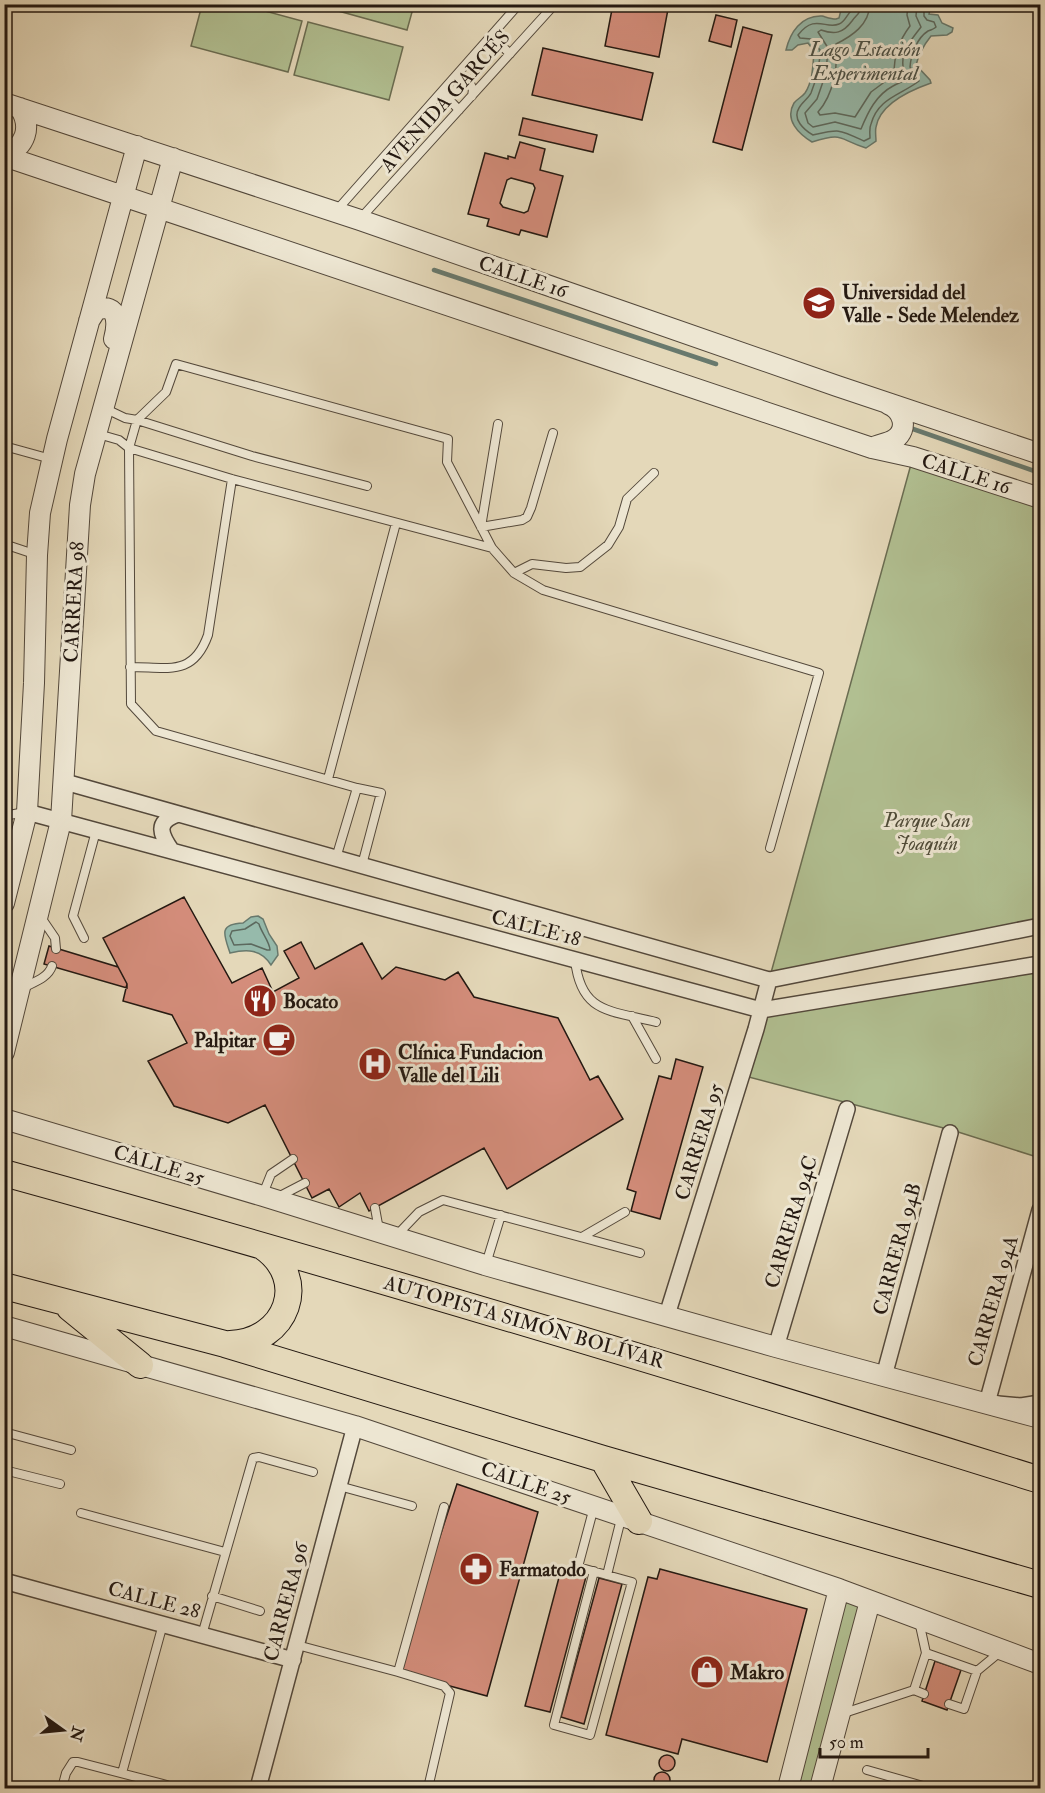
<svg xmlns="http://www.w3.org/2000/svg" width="1045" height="1793" font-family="'IM FELL Double Pica',serif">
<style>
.green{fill:#b1bf91;stroke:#6a6c51;stroke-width:1.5}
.water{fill:#96baab;stroke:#68796d;stroke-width:1.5}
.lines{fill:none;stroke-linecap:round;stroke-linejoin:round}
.shore{stroke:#5c695e;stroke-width:1.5}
.stream{stroke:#68796d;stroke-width:4.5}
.building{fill:#d48d7b;stroke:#231811;stroke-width:1.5;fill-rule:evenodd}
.service-casing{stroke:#53483b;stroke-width:10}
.minor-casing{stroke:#53483b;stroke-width:18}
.tertiary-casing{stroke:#53483b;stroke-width:22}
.trunk-casing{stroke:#231811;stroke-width:28}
.service{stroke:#ede6d2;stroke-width:8}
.minor{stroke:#ede6d2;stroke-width:15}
.tertiary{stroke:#ede6d2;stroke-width:20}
.trunk{stroke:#e4d8b9;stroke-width:26}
.labels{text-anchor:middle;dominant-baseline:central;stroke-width:6;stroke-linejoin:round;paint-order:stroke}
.street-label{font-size:20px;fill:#231811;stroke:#ede6d2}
.poi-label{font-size:20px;font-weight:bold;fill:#231811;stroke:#ede6d2;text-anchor:start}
.park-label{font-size:20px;font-style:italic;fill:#4e4a37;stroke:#ede6d2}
.water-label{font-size:21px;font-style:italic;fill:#4b5147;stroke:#ede6d2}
</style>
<rect width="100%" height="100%" fill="#e4d8b9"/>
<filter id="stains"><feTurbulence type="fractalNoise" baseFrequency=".00333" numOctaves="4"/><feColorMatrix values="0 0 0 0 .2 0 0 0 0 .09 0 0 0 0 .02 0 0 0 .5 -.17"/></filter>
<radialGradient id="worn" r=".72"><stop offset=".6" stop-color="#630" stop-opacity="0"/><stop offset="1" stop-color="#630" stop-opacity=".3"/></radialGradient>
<path class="green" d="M 313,4 L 414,4 L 414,5 L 407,30 Z
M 202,5 L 243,5 L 302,21 L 288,72 L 191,46 Z
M 308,22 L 403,47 L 389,100 L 294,75 Z
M 913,457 L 1040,499 L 1040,926 L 769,980 Z
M 1040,964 L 1040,1158 L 955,1131 L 741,1075 L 761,1010 Z
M 839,1589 L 870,1601 L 820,1788 L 788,1788 Z"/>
<path class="water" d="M 850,6 L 937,5 L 930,10 L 929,14 L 938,15 L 942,23 L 953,28 L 952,32 L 947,35 L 931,36 C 923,46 919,53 916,65 L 930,80 L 931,83 C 911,90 880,104 876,127 C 875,131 876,137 876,141 L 866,148 C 837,139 845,132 812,142 C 799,134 784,120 794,103 C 797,99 802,97 805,93 C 813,81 813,64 814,51 L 808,43 L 798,45 L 792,50 L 786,50 C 790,33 801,15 822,16 C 826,17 831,19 836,19 L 839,18 L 841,10 Z
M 258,916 L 263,919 L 269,934 L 277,946 L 278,955 L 271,965 C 261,949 247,949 230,953 C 224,935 218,924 243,923 L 251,917 Z"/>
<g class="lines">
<path class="shore" d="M 854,4 L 852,10 C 847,14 845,22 839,24 C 826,30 815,13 798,35 L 800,38 L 811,39 L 820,50 C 820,65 817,78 811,93 C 808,99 802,102 799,108 C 792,119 804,130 813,135 C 840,129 838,129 864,141 L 870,138 C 870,134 869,128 871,124 C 878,98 901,95 919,81 L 910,67 C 911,54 917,38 928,31 C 931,30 934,29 936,27 L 934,22 L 927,20 L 924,16 L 924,9 L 927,4
M 861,4 C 861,14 856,15 852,21 C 843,33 835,35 821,30 L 818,32 L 828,48 L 826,73 L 817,99 L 805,113 L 808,123 L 813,127 L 835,122 L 861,129 C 868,112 876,95 893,86 C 898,83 903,82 907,79 C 906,75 903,71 903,66 C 901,50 913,38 921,27 L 916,16 L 917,4
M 870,4 C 869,25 852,36 836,44 C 838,66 834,94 818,112 L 820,115 L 835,113 L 855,117 L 871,92 L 894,75 C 894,56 898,42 910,26 L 907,15 L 908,4
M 256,922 L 259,924 C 261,932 270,942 270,950 L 267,950 L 251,944 L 234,945 L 230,936 L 232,931 L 245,929 Z"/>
<path class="stream" d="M 434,270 L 716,364
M 913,429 L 1040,473"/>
</g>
<path class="building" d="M 613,4 L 669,4 L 659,57 L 605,46 Z
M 716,15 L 737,20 L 731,47 L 709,41 Z
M 743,27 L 772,35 L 742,150 L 713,142 Z
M 543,48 L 653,73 L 642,120 L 532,95 Z
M 523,118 L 597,135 L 593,152 L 519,135 Z
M 520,142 L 545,149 L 540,170 L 563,176 L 547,237 L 521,230 L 519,235 L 487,226 L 489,219 L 468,214 L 485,153 L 508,159 L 508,156 L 515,158 ZM 511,178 L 533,184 L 535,188 L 528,211 L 524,213 L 503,207 L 500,203 L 507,180 Z
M 4,651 L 9,653 L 10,711 L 4,727 Z
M 184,897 L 232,983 L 262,968 L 273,992 L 299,978 L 284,951 L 301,942 L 315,969 L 362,943 L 382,979 L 396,967 L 445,980 L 458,972 L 474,997 L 558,1018 L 590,1080 L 598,1076 L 623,1119 L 507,1189 L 484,1148 L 369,1211 L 360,1193 L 339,1207 L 329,1189 L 312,1198 L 265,1105 L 228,1123 L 174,1106 L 148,1061 L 187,1043 L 172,1015 L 123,1001 L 127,984 L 103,938 Z
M 49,946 L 118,967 L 127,984 L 127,988 L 44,964 Z
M 676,1059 L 703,1067 L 660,1219 L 631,1211 L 636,1192 L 627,1189 L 659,1076 L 671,1079 Z
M 457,1484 L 538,1512 L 487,1696 L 398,1672 L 411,1626 Z
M 562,1566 L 587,1573 L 550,1712 L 525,1706 Z
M 660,1569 L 807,1609 L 767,1762 L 682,1739 L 678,1754 L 606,1735 L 648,1577 L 657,1579 Z
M 599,1578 L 622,1584 L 584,1724 L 561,1717 Z
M 935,1661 L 961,1670 L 947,1710 L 922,1701 Z
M659 1763a8 8 0 1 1 16 0a8 8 0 1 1-16 0Z
M654 1780a8 8 0 1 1 16 0a8 8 0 1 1-16 0Z"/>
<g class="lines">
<defs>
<path id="service" d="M 492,36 L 510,54
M 456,77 L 468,79 L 473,90 L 472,96
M 442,92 L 459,110
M 337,210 L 519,4
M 360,219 L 555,4
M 104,408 L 125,418 L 137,420 L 252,456 L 367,486
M 498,424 L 481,527 L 522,520 L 527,517 L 531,508 L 553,433
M 98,434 L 119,440 L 129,448 L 232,479 L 492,548
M 4,446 L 51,459
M 4,544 L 37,555
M 514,573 L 532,564 L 566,568 L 580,567 L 608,545 L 619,527 L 627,499 L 654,473
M 130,667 C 168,667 193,677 208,635 L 232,479
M 328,779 L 396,523
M 357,788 L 381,793 L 362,865
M 4,816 L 25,812
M 336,858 L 357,788 L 156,731 L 131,704 L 129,448 L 137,420 L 166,392 L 176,364 L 448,439 L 447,462 L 492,548 L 514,573 L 543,590 L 819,673 L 770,848
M 40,916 L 55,938 L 56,949
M 84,938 L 73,916 L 96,831
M 575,960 C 581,1014 610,1010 656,1022
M 23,988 C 34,982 48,978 52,966
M 632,1016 L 656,1059
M 263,1194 L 271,1174 L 293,1159
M 278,1197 L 305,1183
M 375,1208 L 379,1230
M 397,1235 L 419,1212 L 443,1200 L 640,1253
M 582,1237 L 625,1212
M 486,1264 L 501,1215
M 4,1432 L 71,1450
M 4,1470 L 60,1484
M 339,1486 L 412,1506
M 594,1507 L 578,1567 L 632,1582 L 590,1735 L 554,1725 L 594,1571
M 81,1513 L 225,1552
M 607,1575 L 622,1515
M 212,1596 L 260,1611
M 919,1621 L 926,1653 L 914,1690 L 924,1694
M 202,1635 L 253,1458 L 259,1457 L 313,1472
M 297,1645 L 398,1672
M 926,1653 L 977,1671
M 949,1704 L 964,1709 L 977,1671 L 1000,1652
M 841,1714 L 914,1690
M 867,1770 L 930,1788
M 122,1773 L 163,1624
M 62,1788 L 66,1773 L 73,1762 L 78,1762 L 167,1785 L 170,1788
M 428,1788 L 450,1693 L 444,1686 L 398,1672 L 444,1507
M 1039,1788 L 1040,1783"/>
<path id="minor" d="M 65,782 L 769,980 L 1040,926
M 27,812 L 761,1010 L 1040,964
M 172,851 C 160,834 155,822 178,814
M 1040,1210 L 987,1403 L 1021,1406 L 1040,1403
M 667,1315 L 756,1029 L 769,980
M 776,1347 L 847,1109
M 884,1376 L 950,1133
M 4,1581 L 293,1660
M 258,1788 L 355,1426"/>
<path id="tertiary" d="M 4,103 L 360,220 L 837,386 L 1040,454
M 4,155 C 26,147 32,127 20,108
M 4,156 L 872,448 L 913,457 L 1040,498
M 89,321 L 96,310 C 119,302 118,324 114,339
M 872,448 C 879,444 888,444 895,439 C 909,429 903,410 888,404
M 4,903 L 27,812 L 34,683 L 37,555 L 40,513 L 57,439 L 137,146
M 4,1052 L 61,821 L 80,505 L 85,474 L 173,158
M 4,1119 L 263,1196 L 485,1265 L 776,1347 L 1040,1418
M 4,1326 L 355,1426 L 839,1589 L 1040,1664
M 788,1788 L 839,1589
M 820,1788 L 870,1601"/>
<path id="trunk" d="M 4,1173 C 352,1269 697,1373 1040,1480
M 4,1286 L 225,1344 L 603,1459 L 1040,1585
M 70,1308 L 140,1365
M 230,1344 C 287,1342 311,1279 262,1246
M 603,1459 L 639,1521"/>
</defs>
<use href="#service" class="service-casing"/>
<use href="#minor" class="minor-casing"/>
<use href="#tertiary" class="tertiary-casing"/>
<use href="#trunk" class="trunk-casing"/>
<use href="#service" class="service"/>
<use href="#minor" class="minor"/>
<use href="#tertiary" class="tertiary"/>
<use href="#trunk" class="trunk"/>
</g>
<defs>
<symbol id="university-disc" viewBox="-11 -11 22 22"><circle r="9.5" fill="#8f2418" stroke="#ede6d2"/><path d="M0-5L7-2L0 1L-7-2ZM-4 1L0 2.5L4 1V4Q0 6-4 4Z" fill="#fff"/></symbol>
<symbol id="restaurant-disc" viewBox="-11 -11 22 22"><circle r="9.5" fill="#8f2418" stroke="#ede6d2"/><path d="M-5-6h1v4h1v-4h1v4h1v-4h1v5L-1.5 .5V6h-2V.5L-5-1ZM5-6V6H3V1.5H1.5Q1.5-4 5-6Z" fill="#fff"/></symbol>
<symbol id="cafe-disc" viewBox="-11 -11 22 22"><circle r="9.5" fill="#8f2418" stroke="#ede6d2"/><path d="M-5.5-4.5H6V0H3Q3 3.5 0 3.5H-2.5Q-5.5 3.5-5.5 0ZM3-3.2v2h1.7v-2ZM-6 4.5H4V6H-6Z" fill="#fff"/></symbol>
<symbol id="hospital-disc" viewBox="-11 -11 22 22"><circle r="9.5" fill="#8f2418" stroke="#ede6d2"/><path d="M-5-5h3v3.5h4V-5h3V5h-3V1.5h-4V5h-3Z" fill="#fff"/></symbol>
<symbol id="pharmacy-disc" viewBox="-11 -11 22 22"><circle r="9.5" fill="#8f2418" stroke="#ede6d2"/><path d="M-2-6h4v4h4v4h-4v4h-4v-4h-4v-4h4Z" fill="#fff"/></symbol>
<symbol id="shop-disc" viewBox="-11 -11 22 22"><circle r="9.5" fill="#8f2418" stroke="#ede6d2"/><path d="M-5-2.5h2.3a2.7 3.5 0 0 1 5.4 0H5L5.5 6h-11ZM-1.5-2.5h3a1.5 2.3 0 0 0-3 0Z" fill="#fff"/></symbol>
</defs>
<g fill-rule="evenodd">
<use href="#university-disc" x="800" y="284" width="38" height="38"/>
<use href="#restaurant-disc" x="241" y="982" width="38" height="38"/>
<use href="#cafe-disc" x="260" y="1021" width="38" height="38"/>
<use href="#hospital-disc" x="356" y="1045" width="38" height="38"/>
<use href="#pharmacy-disc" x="457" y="1550" width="38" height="38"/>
<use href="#shop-disc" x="688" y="1653" width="38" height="38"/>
</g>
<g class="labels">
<g class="street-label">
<text transform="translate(445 101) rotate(-48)">AVENIDA GARCÉS</text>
<text transform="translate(523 277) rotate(19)">CALLE 16</text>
<text transform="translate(966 474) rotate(18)">CALLE 16</text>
<text transform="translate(74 602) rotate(-87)">CARRERA 98</text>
<text transform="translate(536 928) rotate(15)">CALLE 18</text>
<text transform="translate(699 1142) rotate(-73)">CARRERA 95</text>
<text transform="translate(159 1165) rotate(17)">CALLE 25</text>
<text transform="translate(791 1222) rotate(-73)">CARRERA 94C</text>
<text transform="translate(897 1249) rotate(-75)">CARRERA 94B</text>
<text transform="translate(993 1301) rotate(-74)">CARRERA 94A</text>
<text transform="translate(524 1322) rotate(16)">AUTOPISTA SIMÓN BOLÍVAR</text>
<text transform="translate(526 1483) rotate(19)">CALLE 25</text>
<text transform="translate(154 1600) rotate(15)">CALLE 28</text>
<text transform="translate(286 1602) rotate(-75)">CARRERA 96</text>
</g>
<g class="poi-label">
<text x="842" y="292">Universidad del<tspan x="842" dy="23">Valle - Sede Melendez</tspan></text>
<text x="283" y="1001">Bocato</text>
<text x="256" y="1040" text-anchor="end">Palpitar</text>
<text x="398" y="1052">Clínica Fundacion<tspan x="398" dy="23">Valle del Lili</tspan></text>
<text x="499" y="1569">Farmatodo</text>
<text x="730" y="1672">Makro</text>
</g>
<g class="park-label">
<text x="927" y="820">Parque San<tspan x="927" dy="23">Joaquín</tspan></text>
</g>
<g class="water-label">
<text x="865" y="49">Lago Estación<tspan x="865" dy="24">Experimental</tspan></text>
</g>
</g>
<rect width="1045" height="1793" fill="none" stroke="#e4d8b9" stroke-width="24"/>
<rect x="6" y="6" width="1033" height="1781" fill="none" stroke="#231811" stroke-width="3"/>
<rect x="12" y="12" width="1021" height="1769" fill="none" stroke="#231811" stroke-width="1.5"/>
<g transform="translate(63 1730) rotate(105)" stroke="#ede6d2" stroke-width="4.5" paint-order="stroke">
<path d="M0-4.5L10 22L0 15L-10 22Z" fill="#231811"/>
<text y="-9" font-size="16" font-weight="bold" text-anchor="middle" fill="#231811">N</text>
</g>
<path d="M820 1748v9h108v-9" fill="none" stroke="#231811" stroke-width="3"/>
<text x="829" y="1748" font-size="18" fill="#231811" stroke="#ede6d2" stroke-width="4.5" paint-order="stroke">50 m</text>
<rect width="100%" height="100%" filter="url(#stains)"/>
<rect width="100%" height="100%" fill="url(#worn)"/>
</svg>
